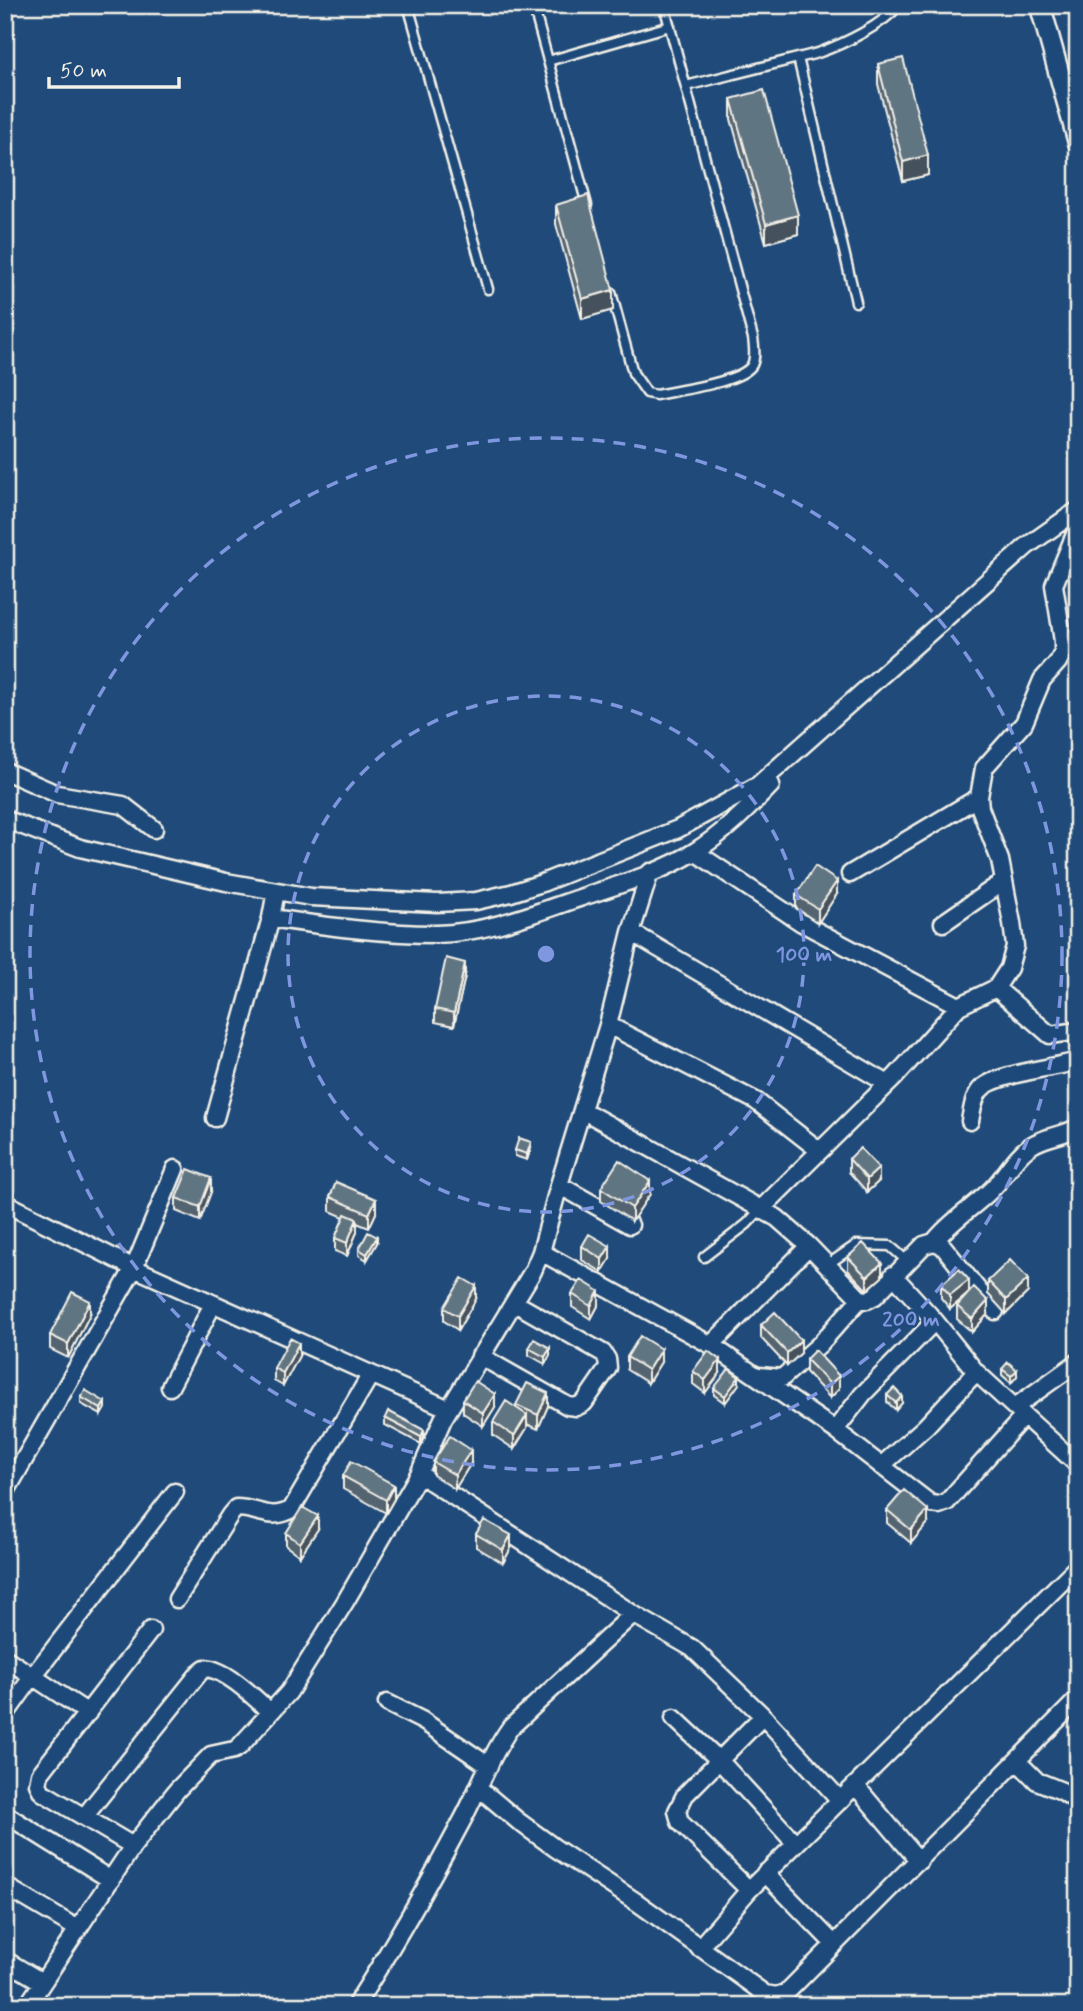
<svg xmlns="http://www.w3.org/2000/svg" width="1083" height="2011" font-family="Mynerve,sans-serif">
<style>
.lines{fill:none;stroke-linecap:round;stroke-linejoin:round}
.service-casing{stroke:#f4f1e8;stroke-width:13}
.minor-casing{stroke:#f4f1e8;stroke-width:21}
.tertiary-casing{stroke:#f4f1e8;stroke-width:24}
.service{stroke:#1f4a7a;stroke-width:8}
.minor{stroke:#1f4a7a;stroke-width:16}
.tertiary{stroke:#1f4a7a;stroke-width:19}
.wall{fill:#536470;stroke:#f4f1e8;stroke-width:2}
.shaded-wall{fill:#44515b;stroke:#f4f1e8;stroke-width:2}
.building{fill:#617482;stroke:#f4f1e8;stroke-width:2}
.ring{fill:none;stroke:#7e97df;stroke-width:3.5;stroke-dasharray:12 9}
.centre{fill:#7e97df;stroke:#1f4a7a;stroke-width:3.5}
.ring-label{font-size:21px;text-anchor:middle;font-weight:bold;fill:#7e97df;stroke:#1f4a7a;stroke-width:5;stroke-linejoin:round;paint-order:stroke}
</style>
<rect width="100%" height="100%" fill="#1f4a7a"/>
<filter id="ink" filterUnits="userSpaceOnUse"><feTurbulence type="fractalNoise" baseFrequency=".0143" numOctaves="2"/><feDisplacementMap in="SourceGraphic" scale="14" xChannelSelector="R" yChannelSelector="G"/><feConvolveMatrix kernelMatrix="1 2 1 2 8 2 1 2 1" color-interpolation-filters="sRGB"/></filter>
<g filter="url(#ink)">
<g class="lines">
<defs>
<path id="service" d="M 408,5 L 488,289
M 533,5 L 587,205
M 798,58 L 856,302
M 548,61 L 670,26
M 686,86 L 818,53 C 843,44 882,26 899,5
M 611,292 L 633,373 L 647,393 L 656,395 C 677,390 741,383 752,365 C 756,357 754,347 753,338 L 664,5
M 704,1257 L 747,1224 L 761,1209
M 827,1265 L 856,1245 L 890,1246 L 907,1261"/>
<path id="minor" d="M 5,771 L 57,794 L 123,805 L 154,829
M 5,819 L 80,848 L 226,882 L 311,897 L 437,903 L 476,901 L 511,893 L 542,883 L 678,829 L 758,785 L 1027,546 L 1078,510
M 695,852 L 802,923 L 959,1006
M 850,874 L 979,797
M 271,918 C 325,926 381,934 436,934 C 488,933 537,912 585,896 C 621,884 662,872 694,852 C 723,834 748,809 771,785
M 943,923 L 1004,881
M 631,932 L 888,1084
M 996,988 L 1050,1035 L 1078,1031
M 608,1025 L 756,1101 L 820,1151
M 582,1110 L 777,1218 L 809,1246 L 860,1299 L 867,1300 L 875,1296 L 924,1245 L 934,1242 L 942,1245 L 995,1311
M 215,1118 L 271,918 L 276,891
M 970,1121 C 972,1111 973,1099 980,1090 C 993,1074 1054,1068 1078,1061
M 559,1185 L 630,1225
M 5,1203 L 134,1268 L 449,1409
M 761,1209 L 895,1077 L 959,1006 L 996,988 L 1009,968 L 1015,946 L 1012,923 L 1000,860 L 980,808 L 979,797 L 984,768 L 1024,723 L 1042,680 L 1058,662 L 1063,652 L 1063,641 L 1054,585 L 1078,527
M 934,1242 C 950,1221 973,1208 991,1190 C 1005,1177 1015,1155 1032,1145 C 1046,1136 1063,1136 1078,1127
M 541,1252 L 711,1345 L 835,1430 L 931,1504 L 939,1505 L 947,1502 L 1024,1416
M 893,1275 L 935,1321 L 976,1372 L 1078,1465
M 711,1345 L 809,1246
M 480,1356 L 568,1406 L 576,1407 L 584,1403 L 608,1368 L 607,1359 L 603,1353 L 515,1303
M 759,1376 L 782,1378 L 820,1344 L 860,1299
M 170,1387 L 213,1304
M 1015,1407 L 1078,1362
M 835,1430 L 863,1394 L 935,1321
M 881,1466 L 926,1426 L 976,1372
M 419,1474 L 633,1614 L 692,1648 L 763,1716 L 839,1799
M 5,1493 L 134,1268 L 175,1169
M 177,1599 L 230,1515 L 236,1508 C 259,1508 268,1521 291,1510 L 371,1374
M 5,1658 L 88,1713
M 387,1703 L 423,1721 L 489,1766
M 5,1715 L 33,1676 L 175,1492
M 674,1718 L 719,1760 L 795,1843
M 1017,1761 L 1037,1781 L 1062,1791 L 1078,1802
M 855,1785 L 919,1861
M 480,1789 L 518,1821 L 555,1848 L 638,1903 L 765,1994 L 777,1996 L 787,1992 L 1078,1699
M 5,1814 L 111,1880
M 84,1817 L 200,1672 L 205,1668 C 226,1669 255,1698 270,1712
M 133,1846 L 42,1792 L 38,1784 L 40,1774 L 151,1630
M 765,1873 L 834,1944
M 5,1886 L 78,1929
M 749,1890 L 680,1822 L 677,1811 L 685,1795 L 763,1716
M 699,1948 L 749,1890 L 1078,1566
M 5,1960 L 42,1982
M 27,2006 L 133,1846 L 177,1790 L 211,1755 L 234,1750 L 239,1747 L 289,1692 L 345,1602 L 419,1474 L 443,1419 L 533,1271 L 541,1252 L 559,1185 L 608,1025 L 631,932 L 650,872
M 355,2006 C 394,1945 429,1883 463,1819 C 479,1789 490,1756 510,1728 L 633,1614"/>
<path id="tertiary" d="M 1040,5 L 1078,141"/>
</defs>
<use href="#service" class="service-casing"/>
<use href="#minor" class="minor-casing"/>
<use href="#tertiary" class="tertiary-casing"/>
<use href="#service" class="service"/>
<use href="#minor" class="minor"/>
<use href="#tertiary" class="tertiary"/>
</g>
<path class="wall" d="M 878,64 L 928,175 L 903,181 L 878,84 Z
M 731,99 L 798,234 L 766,243 L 731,119 Z
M 556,205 L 613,310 L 582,319 L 556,224 Z
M 837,894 L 818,923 L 796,908 L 796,895 Z
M 465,976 L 454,1026 L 435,1022 L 435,1009 Z
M 531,1148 L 527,1160 L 515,1156 L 515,1150 Z
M 849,1159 L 879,1181 L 867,1192 L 849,1172 Z
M 601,1188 L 650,1194 L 632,1221 L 601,1201 Z
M 211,1192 L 200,1221 L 176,1211 L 176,1198 Z
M 330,1197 L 376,1213 L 369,1228 L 357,1223 L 357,1232 L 347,1256 L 335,1251 L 335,1238 L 344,1217 L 330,1211 Z
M 377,1243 L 367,1260 L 359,1255 L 359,1249 Z
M 582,1246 L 610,1259 L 602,1272 L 582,1260 Z
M 848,1257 L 882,1277 L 867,1290 L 848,1270 Z
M 988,1281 L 1028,1292 L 1006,1314 L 988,1294 Z
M 941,1285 L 969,1293 L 950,1309 L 941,1298 Z
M 572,1294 L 599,1304 L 591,1319 L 572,1307 Z
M 476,1299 L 458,1330 L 444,1321 L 444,1308 Z
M 957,1306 L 988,1314 L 972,1332 L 957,1319 Z
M 90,1314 L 68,1358 L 50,1349 L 50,1335 Z
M 761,1325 L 801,1353 L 787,1366 L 761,1338 Z
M 529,1348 L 550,1355 L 545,1364 L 529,1355 Z
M 299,1356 L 283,1386 L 274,1381 L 274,1368 Z
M 627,1357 L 661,1362 L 648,1383 L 627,1370 Z
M 806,1359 L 839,1389 L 830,1398 L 806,1372 Z
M 1002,1369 L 1017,1376 L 1011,1383 L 1002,1375 Z
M 693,1371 L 720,1373 L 705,1393 L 693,1384 Z
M 739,1384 L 725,1403 L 714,1395 L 714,1388 Z
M 887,1395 L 902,1403 L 896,1410 L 887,1402 Z
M 81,1397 L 105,1408 L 101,1415 L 81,1404 Z
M 463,1400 L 495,1407 L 483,1426 L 463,1413 Z
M 516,1405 L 548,1406 L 538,1429 L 527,1424 L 527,1428 L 514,1449 L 493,1435 L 493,1422 L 516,1408 Z
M 385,1418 L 424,1437 L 421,1444 L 385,1425 Z
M 433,1462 L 471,1463 L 455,1489 L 433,1475 Z
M 343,1476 L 394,1499 L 386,1513 L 343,1489 Z
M 887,1510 L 928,1523 L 911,1543 L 887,1523 Z
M 318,1529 L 300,1556 L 286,1546 L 286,1533 Z
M 476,1534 L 511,1548 L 503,1563 L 476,1547 Z"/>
<path class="shaded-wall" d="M 928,155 L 928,175 L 903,181 L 903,162 Z
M 798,215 L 798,234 L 766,243 L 766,224 Z
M 613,290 L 613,310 L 582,319 L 582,299 Z
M 837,881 L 837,894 L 818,923 L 818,909 Z
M 465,963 L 465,976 L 454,1026 L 454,1013 Z
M 531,1142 L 531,1148 L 527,1160 L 527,1154 Z
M 879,1168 L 879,1181 L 867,1192 L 867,1179 Z
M 211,1178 L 211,1192 L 200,1221 L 200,1207 Z
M 650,1181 L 650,1194 L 632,1221 L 632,1208 Z
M 376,1199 L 376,1213 L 369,1228 L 369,1214 Z
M 357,1219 L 357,1232 L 347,1256 L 347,1243 Z
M 377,1237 L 377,1243 L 367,1260 L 367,1254 Z
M 610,1246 L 610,1259 L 602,1272 L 602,1259 Z
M 882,1263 L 882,1277 L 867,1290 L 867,1277 Z
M 1028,1279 L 1028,1292 L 1006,1314 L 1006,1300 Z
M 969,1280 L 969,1293 L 950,1309 L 950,1295 Z
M 476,1286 L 476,1299 L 458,1330 L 458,1316 Z
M 599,1291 L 599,1304 L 591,1319 L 591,1306 Z
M 90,1301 L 90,1314 L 68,1358 L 68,1344 Z
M 988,1301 L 988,1314 L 972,1332 L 972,1319 Z
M 801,1340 L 801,1353 L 787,1366 L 787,1353 Z
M 299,1343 L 299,1356 L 283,1386 L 283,1373 Z
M 550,1348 L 550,1355 L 545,1364 L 545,1357 Z
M 661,1349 L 661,1362 L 648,1383 L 648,1370 Z
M 720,1360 L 720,1373 L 705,1393 L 705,1380 Z
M 1017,1370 L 1017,1376 L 1011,1383 L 1011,1376 Z
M 839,1376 L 839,1389 L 830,1398 L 830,1384 Z
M 739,1377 L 739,1384 L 725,1403 L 725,1396 Z
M 548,1393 L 548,1406 L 538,1429 L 538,1415 Z
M 495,1394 L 495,1407 L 483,1426 L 483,1413 Z
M 902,1396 L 902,1403 L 896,1410 L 896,1403 Z
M 105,1402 L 105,1408 L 101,1415 L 101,1409 Z
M 527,1415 L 527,1428 L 514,1449 L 514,1436 Z
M 424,1430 L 424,1437 L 421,1444 L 421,1437 Z
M 471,1450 L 471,1463 L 455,1489 L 455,1475 Z
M 394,1485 L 394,1499 L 386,1513 L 386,1500 Z
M 928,1510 L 928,1523 L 911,1543 L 911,1530 Z
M 318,1516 L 318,1529 L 300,1556 L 300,1543 Z
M 511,1535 L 511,1548 L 503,1563 L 503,1550 Z"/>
<path class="building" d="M 903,58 L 928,155 L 903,162 L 878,64 Z
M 764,90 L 798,215 L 766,224 L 731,99 Z
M 588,195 L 613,290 L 582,299 L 556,205 Z
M 815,866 L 837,881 L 818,909 L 796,895 Z
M 446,958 L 465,963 L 454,1013 L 435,1009 Z
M 519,1138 L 531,1142 L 527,1154 L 515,1150 Z
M 860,1148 L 879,1168 L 867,1179 L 849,1159 Z
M 619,1160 L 650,1181 L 632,1208 L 601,1188 Z
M 188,1169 L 211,1178 L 200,1207 L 176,1198 Z
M 336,1182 L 376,1199 L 369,1214 L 330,1197 Z
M 345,1214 L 357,1219 L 347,1243 L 335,1238 Z
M 368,1232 L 377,1237 L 367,1254 L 359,1249 Z
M 589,1234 L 610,1246 L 602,1259 L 582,1246 Z
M 863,1243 L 882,1263 L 867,1277 L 848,1257 Z
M 1010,1260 L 1028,1279 L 1006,1300 L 988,1281 Z
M 959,1269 L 969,1280 L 950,1295 L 941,1285 Z
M 462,1278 L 476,1286 L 458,1316 L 444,1308 Z
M 581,1280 L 599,1291 L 591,1306 L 572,1294 Z
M 974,1287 L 988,1301 L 972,1319 L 957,1306 Z
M 72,1292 L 90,1301 L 68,1344 L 50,1335 Z
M 775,1312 L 801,1340 L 787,1353 L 761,1325 Z
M 640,1336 L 661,1349 L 648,1370 L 627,1357 Z
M 290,1338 L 299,1343 L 283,1373 L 274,1368 Z
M 534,1339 L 550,1348 L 545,1357 L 529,1348 Z
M 815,1350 L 839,1376 L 830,1384 L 806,1359 Z
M 708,1351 L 720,1360 L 705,1380 L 693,1371 Z
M 1008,1362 L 1017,1370 L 1011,1376 L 1002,1369 Z
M 729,1369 L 739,1377 L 725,1396 L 714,1388 Z
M 475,1381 L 495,1394 L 483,1413 L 463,1400 Z
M 527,1383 L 548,1393 L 538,1415 L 516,1405 Z
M 894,1388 L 902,1396 L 896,1403 L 887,1395 Z
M 85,1390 L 105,1402 L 101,1409 L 81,1397 Z
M 506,1401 L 527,1415 L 514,1436 L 493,1422 Z
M 388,1411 L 424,1430 L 421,1437 L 385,1418 Z
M 450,1436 L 471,1450 L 455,1475 L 433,1462 Z
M 351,1461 L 394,1485 L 386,1500 L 343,1476 Z
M 904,1490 L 928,1510 L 911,1530 L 887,1510 Z
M 302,1507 L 318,1516 L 300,1543 L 286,1533 Z
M 484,1520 L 511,1535 L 503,1550 L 476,1534 Z"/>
</g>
<g class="ring">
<circle cx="546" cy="954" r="258"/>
<circle cx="546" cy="954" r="516"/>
</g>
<circle cx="546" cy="954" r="10" class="centre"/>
<g class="ring-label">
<text x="804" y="961">100 m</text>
<text x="911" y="1326">200 m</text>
</g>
<rect width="1083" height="2011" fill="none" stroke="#1f4a7a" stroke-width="28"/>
<rect x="14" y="14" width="1055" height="1983" fill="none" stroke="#f4f1e8" stroke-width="2.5" filter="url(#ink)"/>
<path d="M49 77v10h130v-10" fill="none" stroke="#f4f1e8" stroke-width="3.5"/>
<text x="60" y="77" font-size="21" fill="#f4f1e8" stroke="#1f4a7a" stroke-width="5" paint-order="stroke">50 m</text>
</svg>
